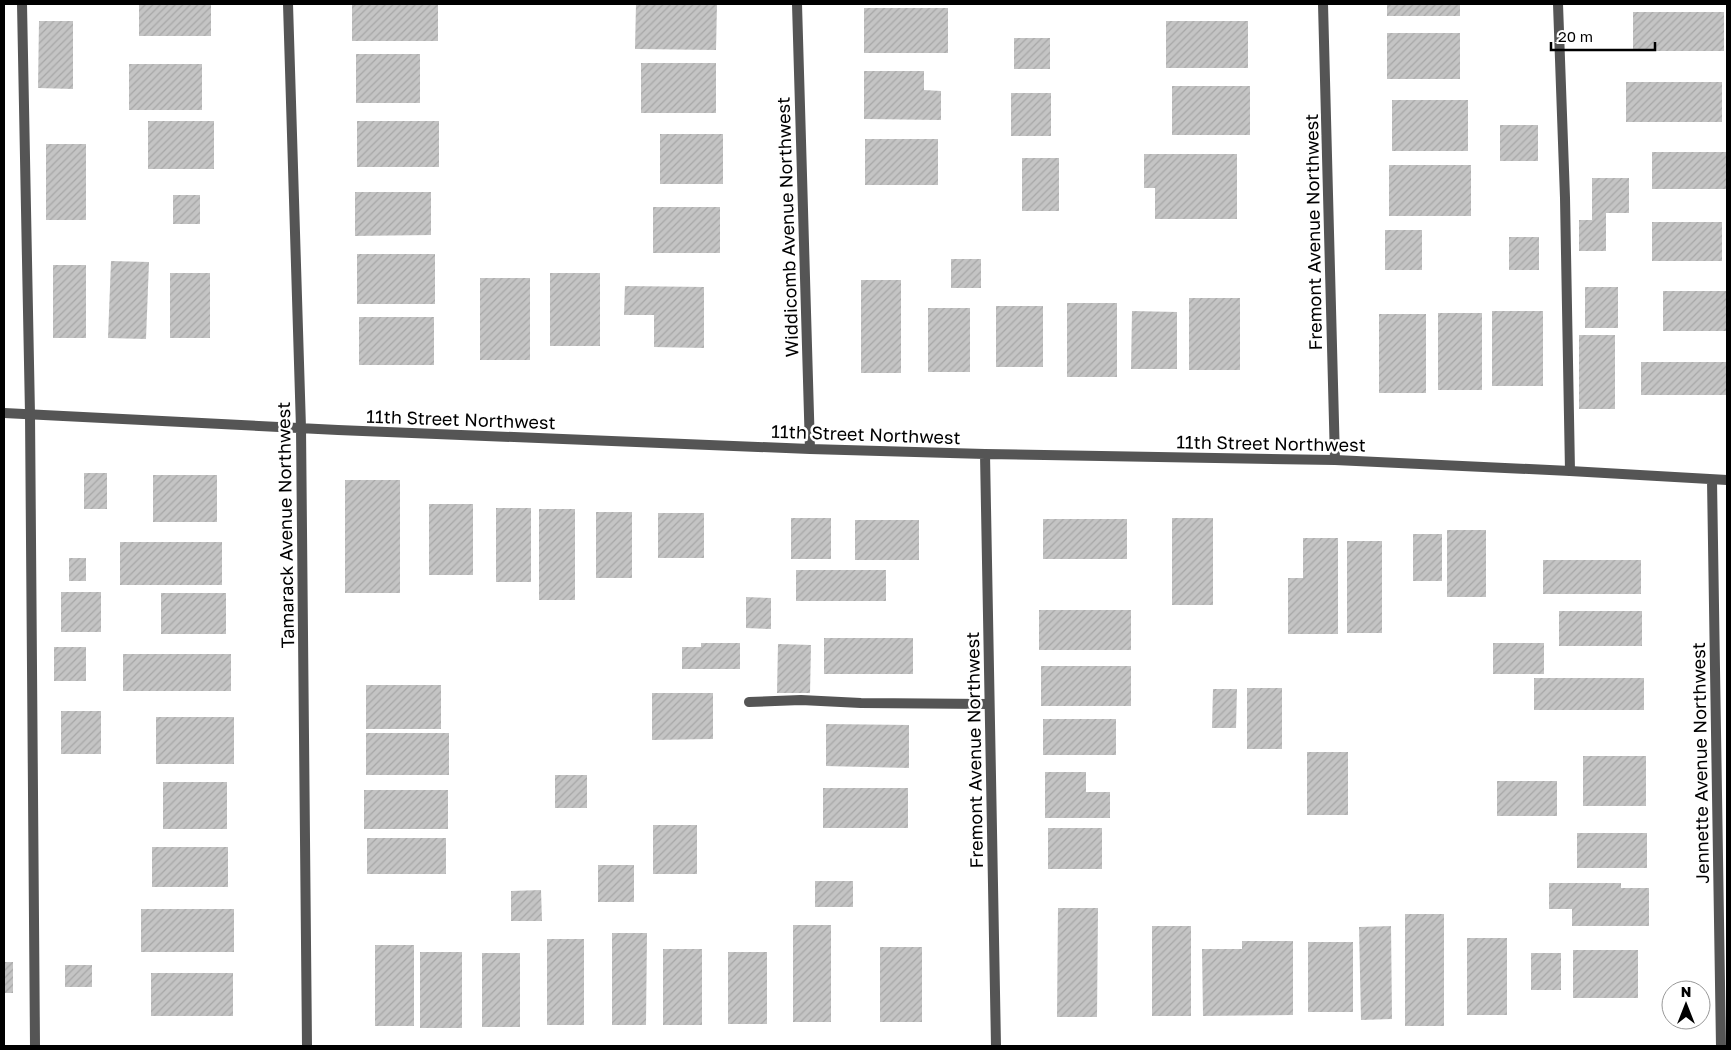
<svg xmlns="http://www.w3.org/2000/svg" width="1731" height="1050" font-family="'Golos Text',sans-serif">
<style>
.building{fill:url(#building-hatch)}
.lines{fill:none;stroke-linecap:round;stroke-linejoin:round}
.service{stroke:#555;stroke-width:10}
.minor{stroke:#555;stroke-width:10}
.labels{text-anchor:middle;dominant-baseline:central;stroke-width:5;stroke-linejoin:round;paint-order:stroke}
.street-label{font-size:18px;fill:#000;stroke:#fff}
</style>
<defs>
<pattern id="building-hatch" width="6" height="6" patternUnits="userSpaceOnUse" patternTransform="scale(1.25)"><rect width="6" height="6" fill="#c4c4c4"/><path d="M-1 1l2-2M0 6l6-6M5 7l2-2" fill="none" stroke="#a7a7a7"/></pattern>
</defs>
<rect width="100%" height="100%" fill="#fff"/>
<path class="building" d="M 139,4 L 211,4 L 211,36 L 139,36 Z
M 352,4 L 438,4 L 438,41 L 352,41 Z
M 636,4 L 717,4 L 716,50 L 635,49 Z
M 1387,4 L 1460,4 L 1460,16 L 1387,16 Z
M 864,8 L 948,8 L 948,53 L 864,53 Z
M 1633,12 L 1724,12 L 1724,51 L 1633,51 Z
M 39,21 L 73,21 L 73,89 L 38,88 Z
M 1166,21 L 1248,21 L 1248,68 L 1166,68 Z
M 1387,33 L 1460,33 L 1460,79 L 1387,79 Z
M 1014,38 L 1050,38 L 1050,69 L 1014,69 Z
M 356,54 L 420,54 L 420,103 L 356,103 Z
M 641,63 L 716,63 L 716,113 L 641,113 Z
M 129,64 L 202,64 L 202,110 L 129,110 Z
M 864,71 L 924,71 L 924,90 L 941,91 L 941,120 L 864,119 Z
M 1626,82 L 1722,82 L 1722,122 L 1626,122 Z
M 1172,86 L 1250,86 L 1250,135 L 1172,135 Z
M 1011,93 L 1051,93 L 1051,136 L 1011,136 Z
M 1392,100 L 1468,100 L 1468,151 L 1392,151 Z
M 148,121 L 214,121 L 214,169 L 148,169 Z
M 357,121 L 439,121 L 439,167 L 357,167 Z
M 1500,125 L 1538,125 L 1538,161 L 1500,161 Z
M 660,134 L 723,134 L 723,184 L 660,184 Z
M 865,139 L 938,139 L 938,185 L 865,185 Z
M 46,144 L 86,144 L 86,220 L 46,220 Z
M 1652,152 L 1727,152 L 1727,189 L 1652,189 Z
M 1144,154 L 1237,154 L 1237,219 L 1155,219 L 1155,188 L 1144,188 Z
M 1022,158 L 1059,158 L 1059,211 L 1022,211 Z
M 1389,165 L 1471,165 L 1471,216 L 1389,216 Z
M 1592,178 L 1629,178 L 1629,213 L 1606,213 L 1606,251 L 1579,251 L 1579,220 L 1592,220 Z
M 355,192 L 431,192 L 431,235 L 355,236 Z
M 173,195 L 200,195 L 200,224 L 173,224 Z
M 653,207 L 720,207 L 720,253 L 653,253 Z
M 1652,222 L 1722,222 L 1722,261 L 1652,261 Z
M 1385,230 L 1422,230 L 1422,270 L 1385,270 Z
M 1509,237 L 1539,237 L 1539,270 L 1509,270 Z
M 357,254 L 435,254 L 435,304 L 357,304 Z
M 951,259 L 981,259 L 981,288 L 951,288 Z
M 111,261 L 149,262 L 146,339 L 108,338 Z
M 53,265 L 86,265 L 86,338 L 53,338 Z
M 170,273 L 210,273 L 210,338 L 170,338 Z
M 550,273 L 600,273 L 600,346 L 550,346 Z
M 480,278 L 530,278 L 530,360 L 480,360 Z
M 861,280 L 901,280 L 901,373 L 861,373 Z
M 625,286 L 704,287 L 704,348 L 654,347 L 654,315 L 624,315 Z
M 1585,287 L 1618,287 L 1618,328 L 1585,328 Z
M 1663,291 L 1727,291 L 1727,331 L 1663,331 Z
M 1189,298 L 1240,298 L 1240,370 L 1189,370 Z
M 1067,303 L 1117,303 L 1117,377 L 1067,377 Z
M 996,306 L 1043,306 L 1043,367 L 996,367 Z
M 928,308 L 970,308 L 970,372 L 928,372 Z
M 1132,311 L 1177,312 L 1177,369 L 1131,369 Z
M 1492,311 L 1543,311 L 1543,386 L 1492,386 Z
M 1438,313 L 1482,313 L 1482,390 L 1438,390 Z
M 1379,314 L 1426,314 L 1426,393 L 1379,393 Z
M 359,317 L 434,317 L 434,365 L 359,365 Z
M 1579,335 L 1615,335 L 1615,409 L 1579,409 Z
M 1641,362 L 1727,362 L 1727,395 L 1641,395 Z
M 84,473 L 107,473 L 107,509 L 84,509 Z
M 153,475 L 217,475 L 217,522 L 153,522 Z
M 345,480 L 400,480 L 400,593 L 345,593 Z
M 429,504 L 473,504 L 473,575 L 429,575 Z
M 496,508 L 531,508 L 531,582 L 496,582 Z
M 539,509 L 575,509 L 575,600 L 539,600 Z
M 596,512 L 632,512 L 632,578 L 596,578 Z
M 658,513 L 704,513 L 704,558 L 658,558 Z
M 791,518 L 831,518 L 831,559 L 791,559 Z
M 1172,518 L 1213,518 L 1213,605 L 1172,605 Z
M 1043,519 L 1127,519 L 1127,559 L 1043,559 Z
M 855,520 L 919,520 L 919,560 L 855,560 Z
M 1447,530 L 1486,530 L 1486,597 L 1447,597 Z
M 1413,534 L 1442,534 L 1442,581 L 1413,581 Z
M 1303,538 L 1338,538 L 1338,634 L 1288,634 L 1288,578 L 1303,578 Z
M 1347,541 L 1382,541 L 1382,633 L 1347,633 Z
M 120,542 L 222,542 L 222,585 L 120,585 Z
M 69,558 L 86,558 L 86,581 L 69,581 Z
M 1543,560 L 1641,560 L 1641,594 L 1543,594 Z
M 796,570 L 886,570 L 886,601 L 796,601 Z
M 61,592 L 101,592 L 101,632 L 61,632 Z
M 161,593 L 226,593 L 226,634 L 161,634 Z
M 746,597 L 771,598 L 771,629 L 746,628 Z
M 1039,610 L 1131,610 L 1131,650 L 1039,650 Z
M 1559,611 L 1642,611 L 1642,646 L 1559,646 Z
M 824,638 L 913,638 L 913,674 L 824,674 Z
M 701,643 L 740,643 L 740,669 L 682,669 L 682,647 L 701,647 Z
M 1493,643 L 1544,643 L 1544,674 L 1493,674 Z
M 778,644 L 811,645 L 810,693 L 777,693 Z
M 54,647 L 86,647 L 86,681 L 54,681 Z
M 123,654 L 231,654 L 231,691 L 123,691 Z
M 1041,666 L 1131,666 L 1131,706 L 1041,706 Z
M 1534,678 L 1644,678 L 1644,710 L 1534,710 Z
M 366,685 L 441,685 L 441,729 L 366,729 Z
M 1247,688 L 1282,688 L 1282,749 L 1247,749 Z
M 1213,689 L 1237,689 L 1236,728 L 1212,728 Z
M 652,693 L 713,693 L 713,739 L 652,740 Z
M 61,711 L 101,711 L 101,754 L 61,754 Z
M 156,717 L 234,717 L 234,764 L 156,764 Z
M 1043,719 L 1116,719 L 1116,755 L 1043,755 Z
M 826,724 L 909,725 L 909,768 L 826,766 Z
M 366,733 L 449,733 L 449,775 L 366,775 Z
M 1307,752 L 1348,752 L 1348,815 L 1307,815 Z
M 1583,756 L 1646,756 L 1646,806 L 1583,806 Z
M 1045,772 L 1086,772 L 1086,792 L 1110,792 L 1110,818 L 1045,818 Z
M 555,775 L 587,775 L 587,808 L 555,808 Z
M 1497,781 L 1557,781 L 1557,816 L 1497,816 Z
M 163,782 L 227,782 L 227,829 L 163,829 Z
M 823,788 L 908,788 L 908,828 L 823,828 Z
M 364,790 L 448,790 L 448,829 L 364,829 Z
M 653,825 L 697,825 L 697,874 L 653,874 Z
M 1048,828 L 1102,828 L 1102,869 L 1048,869 Z
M 1577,833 L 1647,833 L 1647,868 L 1577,868 Z
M 367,838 L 446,838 L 446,874 L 367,874 Z
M 152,847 L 228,847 L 228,887 L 152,887 Z
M 598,865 L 634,865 L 634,902 L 598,902 Z
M 815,881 L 853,881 L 853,907 L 815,907 Z
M 1549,883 L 1621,883 L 1621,888 L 1649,888 L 1649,926 L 1572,926 L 1572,909 L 1549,909 Z
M 541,890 L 542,921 L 511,921 L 511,891 Z
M 1058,908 L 1098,908 L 1097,1017 L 1057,1017 Z
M 141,909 L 234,909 L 234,952 L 141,952 Z
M 1405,914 L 1444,914 L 1444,1026 L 1405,1026 Z
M 793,925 L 831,925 L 831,1022 L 793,1022 Z
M 1152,926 L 1191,926 L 1191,1016 L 1152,1016 Z
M 1391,926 L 1392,1019 L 1361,1020 L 1359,927 Z
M 612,933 L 647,933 L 646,1025 L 612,1025 Z
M 1467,938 L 1507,938 L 1507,1015 L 1467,1015 Z
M 547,939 L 584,939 L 584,1025 L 547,1025 Z
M 1242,941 L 1293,941 L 1293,1015 L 1203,1016 L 1202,949 L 1242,949 Z
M 1308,942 L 1353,942 L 1353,1012 L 1308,1012 Z
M 375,945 L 414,945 L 414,1026 L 375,1026 Z
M 880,947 L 922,947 L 922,1022 L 880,1022 Z
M 663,949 L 702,949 L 702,1025 L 663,1025 Z
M 1573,950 L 1638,950 L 1638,998 L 1573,998 Z
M 420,952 L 462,952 L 462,1028 L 420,1028 Z
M 728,952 L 767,952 L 767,1024 L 728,1024 Z
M 482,953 L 520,953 L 520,1027 L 482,1027 Z
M 1531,953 L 1561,953 L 1561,990 L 1531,990 Z
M 4,962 L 13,962 L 13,993 L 4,993 Z
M 65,965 L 92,965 L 92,987 L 65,987 Z
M 151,973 L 233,973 L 233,1016 L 151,1016 Z"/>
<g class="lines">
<path class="service" d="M 22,4 L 30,414 L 35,1046
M 1558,4 L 1565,198 L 1570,471
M 749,702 L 801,700 L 861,703 L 989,704"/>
<path class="minor" d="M 288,4 L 301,428 L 307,1046
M 797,4 L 810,449
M 1323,4 L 1335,460
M 4,413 L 338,430 L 810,449 L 985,454 L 1335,460 L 1570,471 L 1727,480
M 985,454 L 996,1046
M 1712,480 L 1721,1046"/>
</g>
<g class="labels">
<g class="street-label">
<text transform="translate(787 227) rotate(-92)">Widdicomb Avenue Northwest</text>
<text transform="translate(1313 232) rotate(-91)">Fremont Avenue Northwest</text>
<text transform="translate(461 419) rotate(2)">11th Street Northwest</text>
<text transform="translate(866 434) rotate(2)">11th Street Northwest</text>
<text transform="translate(1271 443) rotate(1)">11th Street Northwest</text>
<text transform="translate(285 525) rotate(-91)">Tamarack Avenue Northwest</text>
<text transform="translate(974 750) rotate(-91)">Fremont Avenue Northwest</text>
<text transform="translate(1700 763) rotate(-91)">Jennette Avenue Northwest</text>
</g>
</g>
<rect width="1731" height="1050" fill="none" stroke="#000000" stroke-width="10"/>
<g transform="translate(1686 1005)"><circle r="24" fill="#ffffff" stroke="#999999"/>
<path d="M0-4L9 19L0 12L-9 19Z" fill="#000000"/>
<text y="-8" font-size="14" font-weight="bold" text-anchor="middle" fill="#000000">N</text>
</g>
<path d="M1551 42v8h104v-8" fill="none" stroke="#000000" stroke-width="2.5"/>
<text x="1558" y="42" font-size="15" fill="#000000" stroke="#ffffff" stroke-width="4" paint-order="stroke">20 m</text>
</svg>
